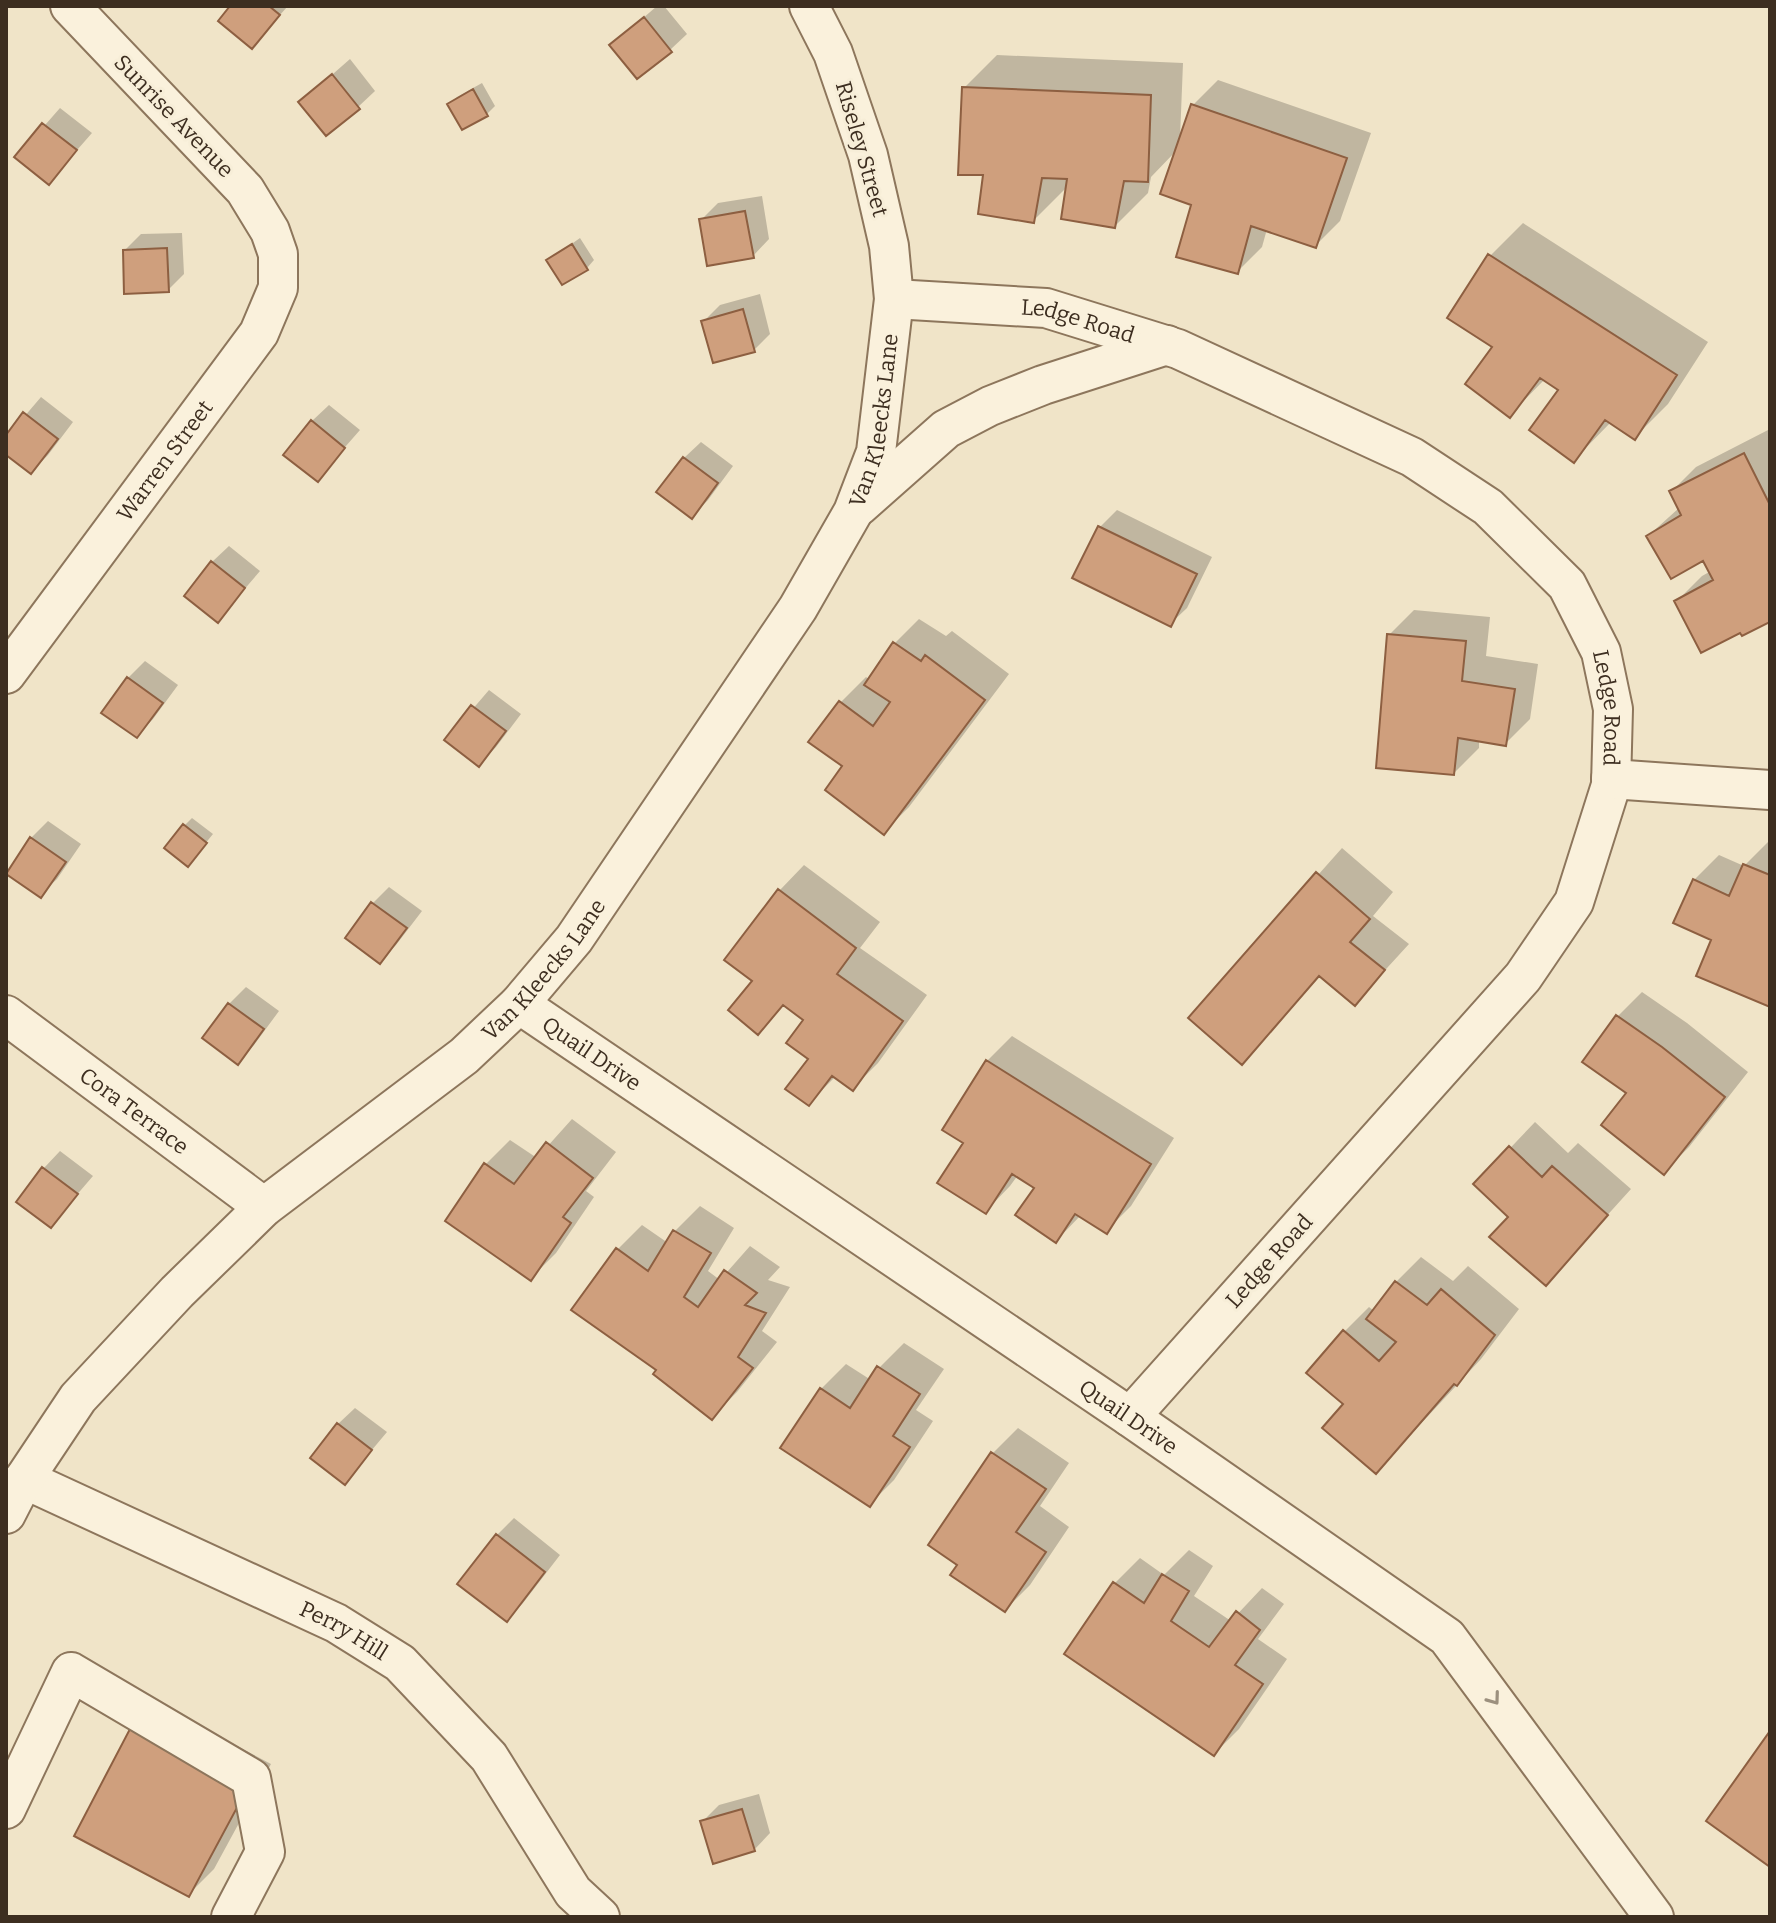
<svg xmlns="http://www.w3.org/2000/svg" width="1776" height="1923" font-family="Bitter,serif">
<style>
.shadow{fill:#0003}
.building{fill:#cf9f7d;stroke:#8d5f41;stroke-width:2}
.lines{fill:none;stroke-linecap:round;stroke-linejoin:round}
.minor-casing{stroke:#8d765c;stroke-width:42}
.minor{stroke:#faf1dc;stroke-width:38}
.oneway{stroke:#9c907e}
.labels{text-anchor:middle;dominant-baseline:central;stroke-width:6;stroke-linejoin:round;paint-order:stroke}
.street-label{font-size:22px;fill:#3d2e20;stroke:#f7eed8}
</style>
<rect width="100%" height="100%" fill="#f0e4c8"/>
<path class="shadow" d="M 233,6 L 288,6 L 252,46 Z
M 657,6 L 664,6 L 687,34 L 670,50 L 612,45 Z
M 997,55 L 1183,63 L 1180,138 L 1193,105 L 1218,80 L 1371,133 L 1340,221 L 1315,246 L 1267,229 L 1262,247 L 1237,272 L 1193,204 L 1177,150 L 1151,177 L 1148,193 L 1115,226 L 1068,186 L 1034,220 L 986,174 L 964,88 Z
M 350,59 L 375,91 L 358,107 L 301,102 Z
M 482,83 L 495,106 L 487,114 L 463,128 L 449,105 L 457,97 Z
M 60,108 L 92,133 L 49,182 L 17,157 Z
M 762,196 L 769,239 L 753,256 L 701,220 L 718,203 Z
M 1523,223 L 1708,342 L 1668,404 L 1635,437 L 1611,422 L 1574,460 L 1561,389 L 1545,379 L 1510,415 L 1490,256 Z
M 182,233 L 184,274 L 168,290 L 125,250 L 141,234 Z
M 580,238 L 594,260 L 587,268 L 549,260 Z
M 760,294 L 770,334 L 754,350 L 704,321 L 720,305 Z
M 41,397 L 73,422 L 48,455 L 31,472 L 6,452 L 6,438 Z
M 329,405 L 360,430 L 317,479 L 312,421 Z
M 1770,429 L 1770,620 L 1677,601 L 1702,576 L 1711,571 L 1704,558 L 1648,536 L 1679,508 L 1671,492 L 1696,467 Z
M 701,442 L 733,466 L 708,500 L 692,516 L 684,458 Z
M 1117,510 L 1212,557 L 1187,608 L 1170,624 L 1075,577 L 1100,527 Z
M 229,546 L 260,571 L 218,620 L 212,562 Z
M 1414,610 L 1490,617 L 1486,656 L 1538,664 L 1530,719 L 1505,744 L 1479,740 L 1479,748 L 1454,773 L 1389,635 Z
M 919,619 L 946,636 L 952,631 L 1009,674 L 909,807 L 884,832 L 845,766 L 811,741 L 841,702 L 866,677 L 870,680 L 894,644 Z
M 145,661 L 178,685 L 153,719 L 137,736 L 104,712 L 128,678 Z
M 489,690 L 521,714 L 496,747 L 479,764 L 447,739 Z
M 192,818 L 213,834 L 195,856 L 184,826 Z
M 48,821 L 81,844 L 57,879 L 40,895 L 7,872 L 31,838 Z
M 1770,840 L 1770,1004 L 1694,880 L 1719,855 L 1744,866 Z
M 1342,848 L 1393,892 L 1373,916 L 1409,944 L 1355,1003 L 1321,975 L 1242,1062 L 1191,1018 Z
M 804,865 L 880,922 L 860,948 L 927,995 L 878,1063 L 853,1088 L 836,1076 L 808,1104 L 811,1058 L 805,1019 L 785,1004 L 758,1032 L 755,981 L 727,960 L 780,890 Z
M 389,887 L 422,911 L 396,945 L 380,961 L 372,904 Z
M 246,987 L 279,1011 L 254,1045 L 238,1062 L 229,1004 Z
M 1642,992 L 1687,1023 L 1748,1072 L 1689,1147 L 1664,1172 L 1629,1093 L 1617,1017 Z
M 1012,1036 L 1174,1138 L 1131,1206 L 1106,1231 L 1081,1215 L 1056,1241 L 1037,1187 L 1018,1175 L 1010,1186 L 986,1211 L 966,1142 L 987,1061 Z
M 572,1119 L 616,1152 L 586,1191 L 594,1197 L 556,1253 L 531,1278 L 485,1165 L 510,1140 L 537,1158 Z
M 1535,1122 L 1568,1153 L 1578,1143 L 1631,1189 L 1546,1283 L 1510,1217 L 1476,1184 Z
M 60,1151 L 93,1176 L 50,1226 L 18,1201 L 44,1168 Z
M 700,1206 L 734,1228 L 708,1271 L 720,1280 L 750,1246 L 780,1267 L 768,1280 L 790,1287 L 762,1331 L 777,1342 L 737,1392 L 712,1417 L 659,1370 L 617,1250 L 642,1225 L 668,1243 L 675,1231 Z
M 1421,1257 L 1453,1281 L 1468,1266 L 1519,1309 L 1481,1359 L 1376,1472 L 1345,1404 L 1344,1332 L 1369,1307 L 1374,1311 L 1396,1282 Z
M 904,1343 L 944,1369 L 916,1410 L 933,1421 L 894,1480 L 869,1505 L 783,1447 L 821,1389 L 846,1364 L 871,1380 L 879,1368 Z
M 355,1408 L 387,1432 L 345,1482 L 338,1424 Z
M 1018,1428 L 1069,1463 L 1040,1506 L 1069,1527 L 1030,1585 L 1005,1610 L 960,1564 L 930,1544 L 993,1453 Z
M 514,1518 L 560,1555 L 523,1603 L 507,1619 L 497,1535 Z
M 1189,1550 L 1213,1566 L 1194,1596 L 1231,1621 L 1262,1588 L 1284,1604 L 1258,1639 L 1287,1659 L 1239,1729 L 1214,1754 L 1115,1583 L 1140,1558 L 1164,1575 Z
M 158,1704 L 271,1764 L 214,1869 L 189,1894 Z
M 759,1794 L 770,1833 L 754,1850 L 702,1822 L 719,1805 Z"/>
<path class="building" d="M 230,6 L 269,6 L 280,15 L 252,49 L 218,21 Z
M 644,17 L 672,52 L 637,79 L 609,45 Z
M 332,74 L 360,109 L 326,136 L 298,102 Z
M 962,87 L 1151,95 L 1148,182 L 1124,181 L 1115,228 L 1061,219 L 1067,179 L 1042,178 L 1034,223 L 978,214 L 983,175 L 958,175 Z
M 473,89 L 488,116 L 462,130 L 447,104 Z
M 1191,104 L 1347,158 L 1316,248 L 1251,226 L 1238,274 L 1176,257 L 1191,205 L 1160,194 Z
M 42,123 L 77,150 L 49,185 L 14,157 Z
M 745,211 L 754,258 L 707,266 L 699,219 Z
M 572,244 L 588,270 L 562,285 L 546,260 Z
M 167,248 L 169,292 L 124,294 L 123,250 Z
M 1488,254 L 1677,375 L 1635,440 L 1605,420 L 1574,463 L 1529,430 L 1558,390 L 1540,378 L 1510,418 L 1465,384 L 1492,347 L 1447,318 Z
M 743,309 L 755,352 L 713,363 L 701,321 Z
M 23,412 L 58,439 L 31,474 L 6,455 L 6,435 Z
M 311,420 L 345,448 L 318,482 L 283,455 Z
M 1744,453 L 1770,505 L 1770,622 L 1742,636 L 1740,633 L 1701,653 L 1674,601 L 1713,580 L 1703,561 L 1671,579 L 1646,536 L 1681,515 L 1669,491 Z
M 683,457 L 718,483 L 692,519 L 656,492 Z
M 1098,526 L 1197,574 L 1171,627 L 1072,578 Z
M 211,561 L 245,588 L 218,623 L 184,596 Z
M 1387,634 L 1466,641 L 1462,681 L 1515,689 L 1506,746 L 1458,738 L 1454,775 L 1376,768 Z
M 893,642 L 921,661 L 925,655 L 985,700 L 884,835 L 825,790 L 842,766 L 808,742 L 839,701 L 873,726 L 890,702 L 864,685 Z
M 127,677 L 163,703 L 137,738 L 101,713 Z
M 471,705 L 506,731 L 479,767 L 444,740 Z
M 183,824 L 207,843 L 188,867 L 164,848 Z
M 30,837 L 66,862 L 41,898 L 6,874 Z
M 1743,864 L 1770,875 L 1770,1007 L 1696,976 L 1711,940 L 1673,923 L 1693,879 L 1729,896 Z
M 1316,872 L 1370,919 L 1350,942 L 1385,970 L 1355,1006 L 1319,976 L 1242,1065 L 1188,1018 Z
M 778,889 L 856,948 L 837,974 L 903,1021 L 853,1091 L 832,1076 L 809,1106 L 785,1089 L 808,1059 L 786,1043 L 803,1020 L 783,1005 L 758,1035 L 728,1010 L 752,981 L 724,960 Z
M 371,902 L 407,928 L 380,964 L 345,938 Z
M 228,1003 L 264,1029 L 238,1065 L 202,1038 Z
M 1616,1015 L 1662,1047 L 1725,1097 L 1664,1175 L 1601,1125 L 1626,1093 L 1582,1062 Z
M 986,1060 L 1151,1164 L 1107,1234 L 1075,1214 L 1056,1243 L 1015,1215 L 1034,1188 L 1012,1174 L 986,1214 L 937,1183 L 963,1143 L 942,1130 Z
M 546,1142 L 593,1178 L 563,1217 L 571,1223 L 531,1281 L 445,1221 L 484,1163 L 514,1184 Z
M 1509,1146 L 1542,1177 L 1552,1166 L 1608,1215 L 1546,1286 L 1489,1237 L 1508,1217 L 1473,1184 Z
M 42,1167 L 78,1194 L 51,1228 L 16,1202 Z
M 673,1230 L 711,1253 L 684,1297 L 698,1307 L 724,1270 L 757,1293 L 745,1305 L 766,1313 L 738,1357 L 753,1368 L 712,1420 L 653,1374 L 656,1370 L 571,1310 L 616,1248 L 648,1271 Z
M 1395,1281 L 1427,1305 L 1441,1289 L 1495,1335 L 1457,1386 L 1454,1384 L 1376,1474 L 1322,1428 L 1343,1404 L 1306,1373 L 1343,1330 L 1379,1361 L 1396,1342 L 1366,1319 Z
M 877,1366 L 920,1394 L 893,1436 L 910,1447 L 870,1507 L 780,1448 L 820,1388 L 850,1408 Z
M 337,1423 L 372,1450 L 345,1485 L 310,1458 Z
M 991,1452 L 1046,1489 L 1016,1532 L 1046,1552 L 1005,1612 L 950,1575 L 957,1565 L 928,1545 Z
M 496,1534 L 545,1572 L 507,1622 L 457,1584 Z
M 1162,1574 L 1189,1591 L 1171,1621 L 1209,1647 L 1236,1611 L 1260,1630 L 1235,1665 L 1263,1684 L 1214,1756 L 1064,1654 L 1113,1582 L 1144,1603 Z
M 131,1727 L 247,1789 L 189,1897 L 74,1836 Z
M 1770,1731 L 1770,1867 L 1706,1821 Z
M 742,1809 L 755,1851 L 713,1864 L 700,1821 Z"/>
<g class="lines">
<defs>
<g id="minor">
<path id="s1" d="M 894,299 L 1046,308 L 1178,349 L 1412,457 L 1488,507 L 1567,585 L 1601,652 L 1613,709 L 1611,785 L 1574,902 L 1523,977 L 1130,1417"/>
<path d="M 859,506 L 946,429 L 990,406 L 1043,385 L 1167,345"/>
<path id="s2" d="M 6,674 L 259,333 L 278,288 L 278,254 L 270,231 L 245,190 L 70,6"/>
<path d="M 1611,779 L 1770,790"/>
<path id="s3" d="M 519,1004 L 1130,1417 L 1447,1637 L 1654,1917"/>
<path id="s4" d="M 6,1015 L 264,1207"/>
<path id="s5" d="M 24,1479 L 336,1623 L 400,1663 L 489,1757 L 573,1892 L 600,1917"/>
<path id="s6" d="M 6,1514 L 24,1479 L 78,1398 L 177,1292 L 264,1207 L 464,1056 L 519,1004 L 574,939 L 798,608 L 853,512 L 876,452 L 894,299 L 889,246 L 868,155 L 833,53 L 809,6"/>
<path d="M 6,1809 L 71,1672 L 251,1778 L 265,1852 L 231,1917"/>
</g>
</defs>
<use href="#minor" class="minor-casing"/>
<use href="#minor" class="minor"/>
</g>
<defs><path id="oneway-chevron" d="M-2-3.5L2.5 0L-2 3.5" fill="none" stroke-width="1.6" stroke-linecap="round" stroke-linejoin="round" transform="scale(2)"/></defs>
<use class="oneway" href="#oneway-chevron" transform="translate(1494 1699) rotate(54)"/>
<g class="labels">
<g class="street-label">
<text transform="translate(174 116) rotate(46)">Sunrise Avenue</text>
<text transform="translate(862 149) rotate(74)">Riseley Street</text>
<text stroke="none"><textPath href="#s1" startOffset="186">Ledge Road</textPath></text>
<text stroke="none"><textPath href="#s6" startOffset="1420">Van Kleecks Lane</textPath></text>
<text stroke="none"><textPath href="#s2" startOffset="266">Warren Street</textPath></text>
<text stroke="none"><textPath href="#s1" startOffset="882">Ledge Road</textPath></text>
<text stroke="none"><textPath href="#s6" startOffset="772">Van Kleecks Lane</textPath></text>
<text stroke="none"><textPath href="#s3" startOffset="88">Quail Drive</textPath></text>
<text stroke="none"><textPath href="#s4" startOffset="160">Cora Terrace</textPath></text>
<text transform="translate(1269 1261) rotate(-48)">Ledge Road</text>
<text stroke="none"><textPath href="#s3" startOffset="736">Quail Drive</textPath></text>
<text stroke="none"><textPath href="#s5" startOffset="354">Perry Hill</textPath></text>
</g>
</g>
<rect width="1776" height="1923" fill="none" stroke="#3d2e20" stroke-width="16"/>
</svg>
